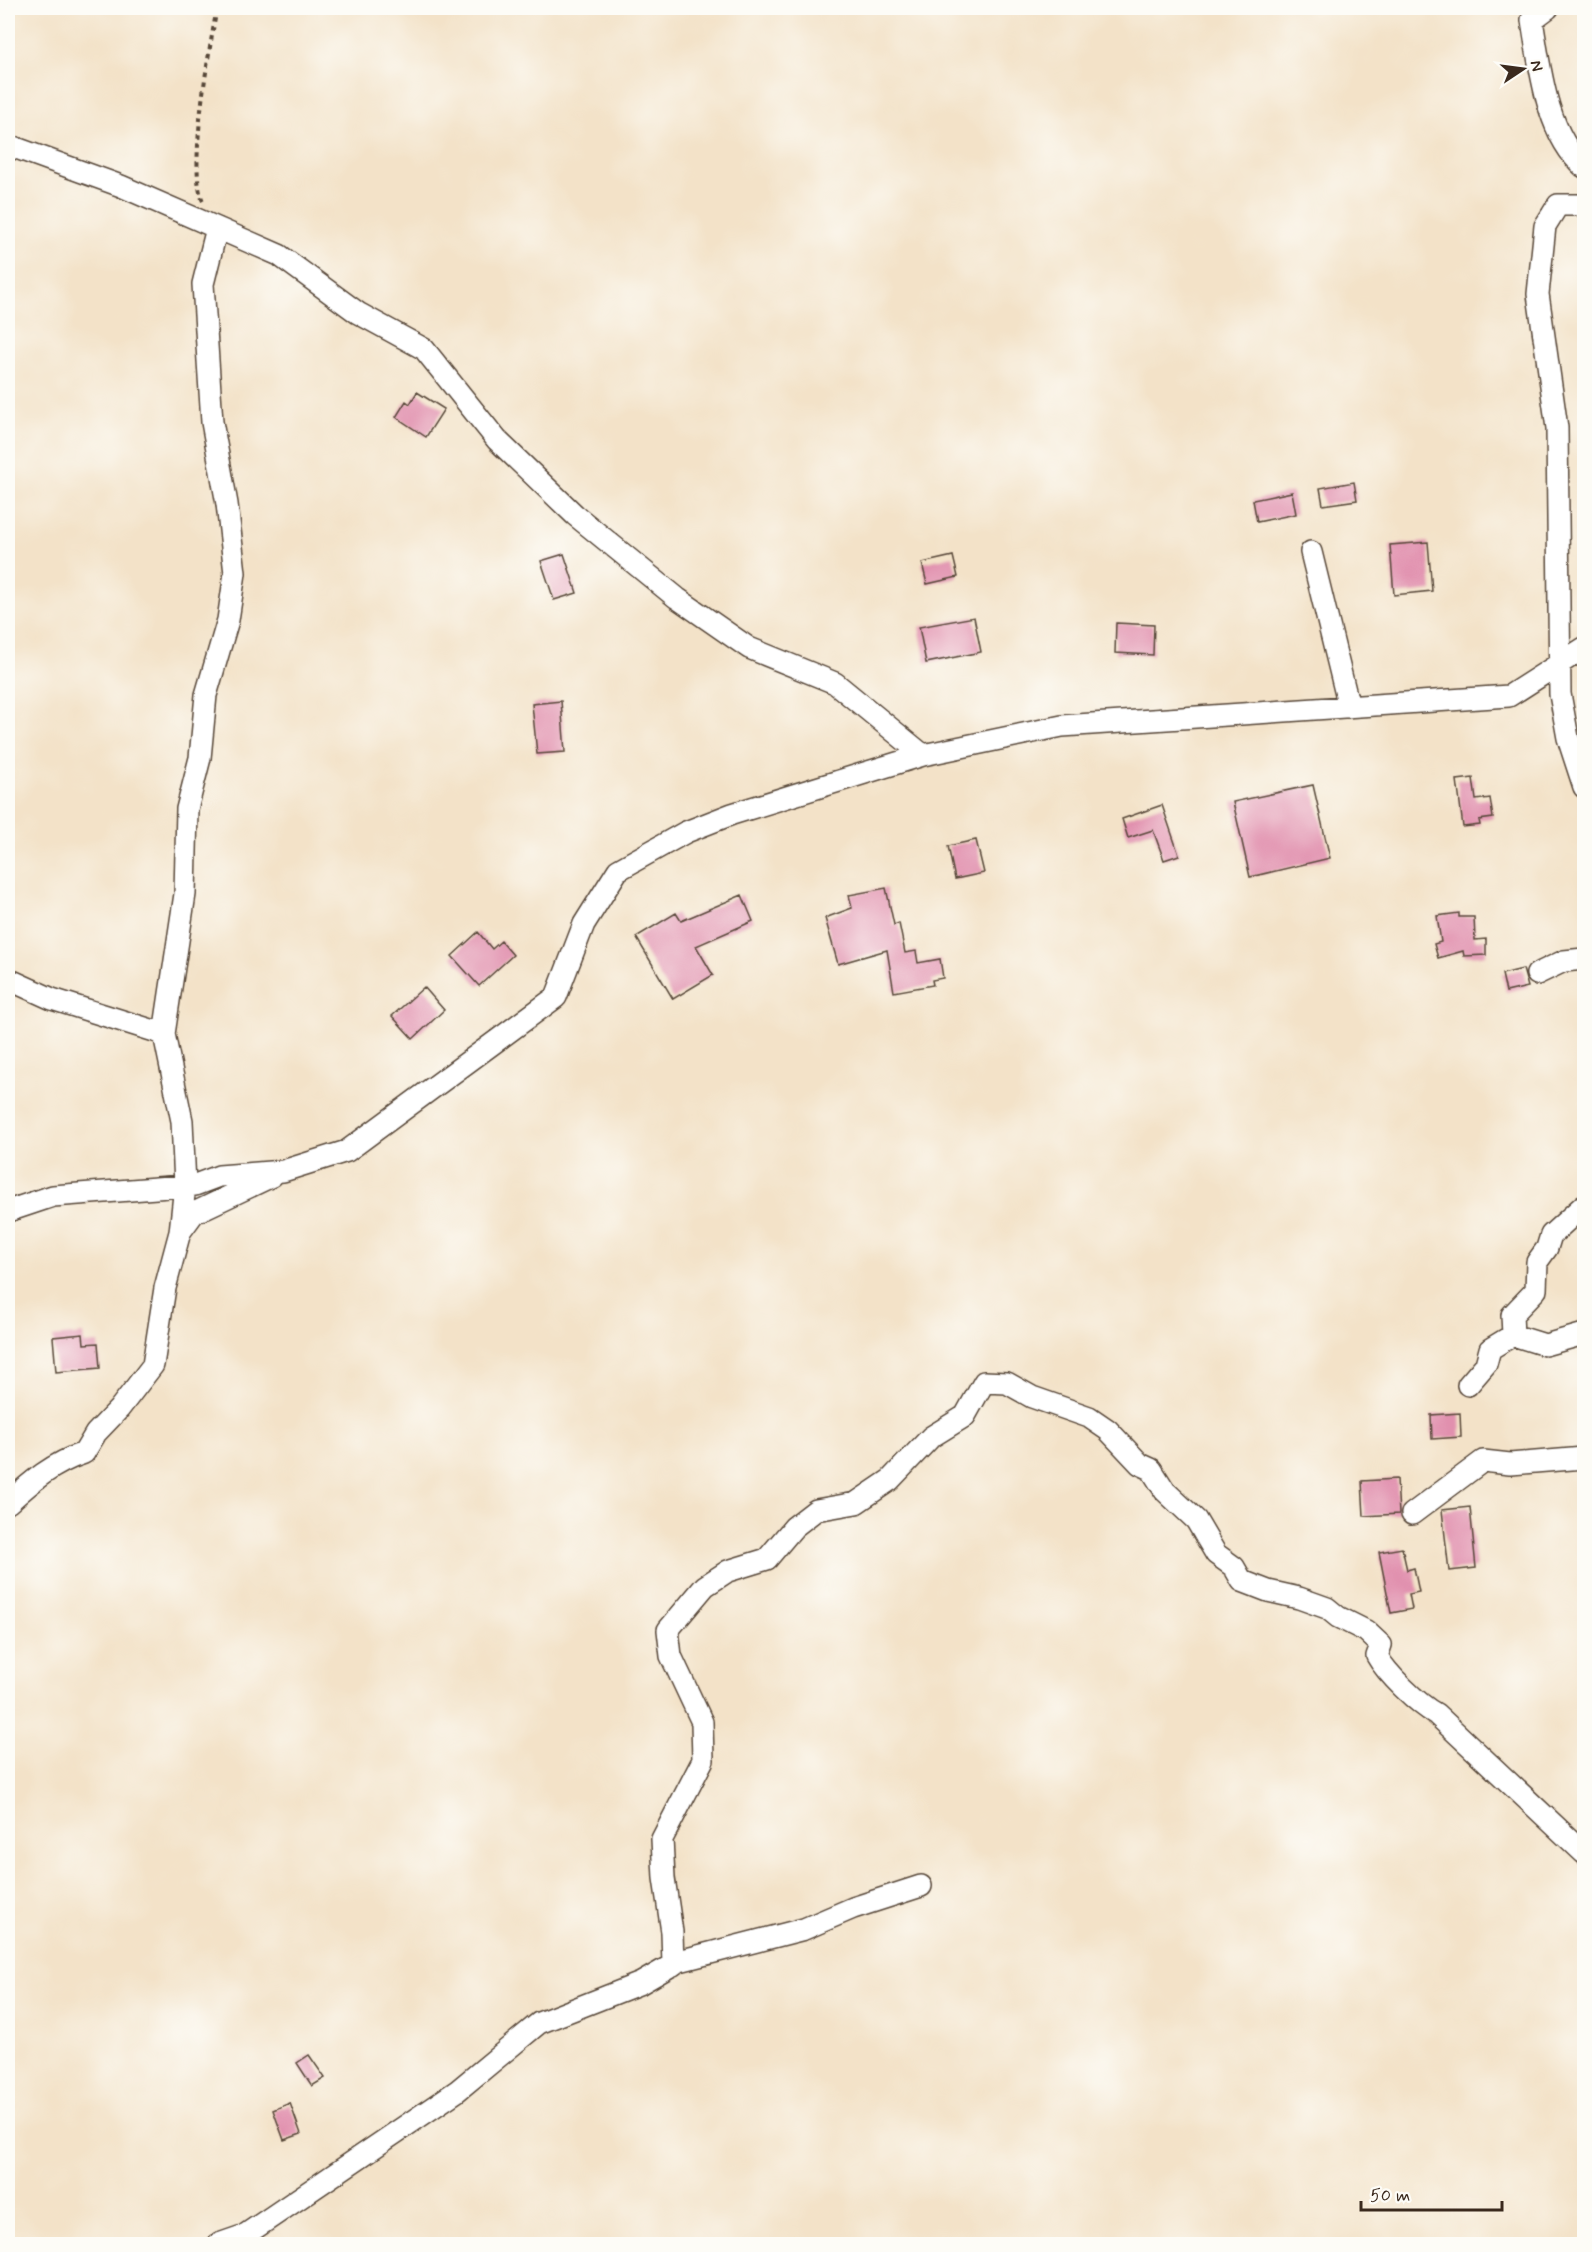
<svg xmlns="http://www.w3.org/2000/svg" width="1592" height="2252" font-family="Mynerve,sans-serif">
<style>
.building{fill:#e190ae}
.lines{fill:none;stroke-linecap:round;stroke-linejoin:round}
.street-casing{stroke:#574638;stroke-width:24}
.path{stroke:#574638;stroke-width:4;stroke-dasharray:4.5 4.5;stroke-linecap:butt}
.street{stroke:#fff;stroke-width:21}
</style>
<rect width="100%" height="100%" fill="#fdfcf7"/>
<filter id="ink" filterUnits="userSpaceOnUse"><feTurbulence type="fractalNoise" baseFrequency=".0167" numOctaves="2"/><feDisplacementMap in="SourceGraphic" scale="12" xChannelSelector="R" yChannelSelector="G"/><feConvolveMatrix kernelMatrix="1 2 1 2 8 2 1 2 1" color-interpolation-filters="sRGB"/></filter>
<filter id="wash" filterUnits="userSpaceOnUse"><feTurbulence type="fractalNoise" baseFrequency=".008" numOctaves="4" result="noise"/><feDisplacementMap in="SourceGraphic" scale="24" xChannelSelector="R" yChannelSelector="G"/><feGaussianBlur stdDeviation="1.35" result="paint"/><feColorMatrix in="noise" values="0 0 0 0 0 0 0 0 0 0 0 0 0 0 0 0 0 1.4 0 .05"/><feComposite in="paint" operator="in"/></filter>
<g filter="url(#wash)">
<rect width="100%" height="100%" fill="#f3e2c8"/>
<g id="blocks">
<path class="building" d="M 417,392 L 444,409 L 426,437 L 396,417 L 406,401 L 410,404 Z
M 1354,482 L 1357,500 L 1323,505 L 1320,488 Z
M 1292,492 L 1296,514 L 1257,522 L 1253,500 Z
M 1428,542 L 1432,591 L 1394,595 L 1390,545 Z
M 564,554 L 577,593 L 554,600 L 541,561 Z
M 953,556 L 958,577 L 927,584 L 922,563 Z
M 974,617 L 981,652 L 926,663 L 919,627 Z
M 1116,623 L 1154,625 L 1153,655 L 1115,653 Z
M 561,701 L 565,752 L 537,754 L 532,704 Z
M 1473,778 L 1476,800 L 1490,798 L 1493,818 L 1479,820 L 1480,825 L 1463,827 L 1457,780 Z
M 1313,785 L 1330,858 L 1250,877 L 1233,802 Z
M 1162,805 L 1179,855 L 1164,860 L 1153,830 L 1128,838 L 1122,819 Z
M 976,840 L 984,873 L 955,879 L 948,846 Z
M 886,888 L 894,925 L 899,923 L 905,953 L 916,951 L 918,963 L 940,959 L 943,978 L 932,980 L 933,985 L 894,992 L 887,950 L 838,964 L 825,918 L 852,908 L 849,895 Z
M 742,895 L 753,921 L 696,946 L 713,975 L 673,999 L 636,937 L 676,913 L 681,921 Z
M 1459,913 L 1459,917 L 1474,917 L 1475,940 L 1486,939 L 1486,955 L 1464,956 L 1463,951 L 1438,958 L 1434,944 L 1441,942 L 1437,916 Z
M 478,932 L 492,949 L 501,941 L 513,955 L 479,986 L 452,956 Z
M 1523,969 L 1528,987 L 1506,992 L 1502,974 Z
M 424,987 L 444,1010 L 413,1039 L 392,1016 Z
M 83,1334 L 84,1344 L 98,1343 L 100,1368 L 56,1372 L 53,1337 Z
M 1460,1413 L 1461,1437 L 1432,1439 L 1431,1415 Z
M 1397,1479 L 1399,1514 L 1364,1516 L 1362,1481 Z
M 1470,1507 L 1476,1568 L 1449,1571 L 1442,1510 Z
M 1402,1548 L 1407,1570 L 1414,1568 L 1419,1592 L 1409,1594 L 1412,1609 L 1391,1613 L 1379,1552 Z
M 309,2055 L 325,2078 L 312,2086 L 297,2063 Z
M 290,2103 L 301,2134 L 284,2140 L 273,2110 Z"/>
</g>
</g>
<g filter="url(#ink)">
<use href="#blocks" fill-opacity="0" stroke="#574638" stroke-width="1.5"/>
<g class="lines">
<defs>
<path id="street" d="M 1548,8 L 1532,20 C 1540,68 1546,133 1584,167
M 8,145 L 121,186 L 279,255 L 358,313 L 424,349 L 497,440 L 575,515 L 677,598 L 749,648 L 835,683 L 923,755
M 1584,205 L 1558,205 L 1545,226 L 1538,294 L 1557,428 L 1560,694 L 1568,738 L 1584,787
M 1311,552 L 1349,707
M 1537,974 L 1564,961 L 1584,959
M 8,979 L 52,999 L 164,1034 L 182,1121 L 185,1185 L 180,1232 L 165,1288 L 153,1365 L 119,1409 L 96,1433 L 84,1453 C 53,1463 31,1482 8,1503
M 164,1034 L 185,894 L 187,809 L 200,758 L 206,695 L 228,620 L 235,573 L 227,504 L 212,422 L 203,284 L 217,228
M 8,1211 L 53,1196 L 195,1185 L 219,1176 L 283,1171 L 347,1151 L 556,997 L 584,924 L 618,870 L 686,832 L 732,814 L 923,755 L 1062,726 L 1509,696 L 1584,648
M 180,1232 L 194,1213 L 272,1176
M 1513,1335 L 1512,1315 L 1536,1290 L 1537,1262 L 1547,1248 L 1551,1235 L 1584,1205
M 1468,1385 L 1486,1364 L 1490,1349 L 1513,1335 L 1545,1345 L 1584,1334
M 1412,1514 L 1483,1461 L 1510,1464 L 1584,1458
M 673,1965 L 672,1932 L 664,1878 L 662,1839 L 703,1760 L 702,1722 L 671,1656 L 668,1630 L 705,1586 L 728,1571 L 767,1559 L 794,1527 L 816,1510 L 856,1503 L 890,1480 L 931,1437 L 965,1416 L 984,1382 L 1007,1383 L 1032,1397 L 1089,1417 L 1108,1430 L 1140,1464 L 1151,1469 L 1165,1491 L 1196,1520 L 1216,1554 L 1234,1567 L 1242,1581 L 1268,1591 L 1299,1598 L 1327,1608 L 1338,1617 L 1366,1631 L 1381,1645 L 1377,1656 C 1387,1674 1418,1704 1436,1714 L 1584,1853
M 219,2244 L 245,2235 L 457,2091 L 539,2023 L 641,1983 L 679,1961 L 804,1929 L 853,1908 L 921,1886"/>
</defs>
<use href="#street" class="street-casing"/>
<path class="path" d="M 203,201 C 187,170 210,45 217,8"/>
<use href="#street" class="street"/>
</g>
</g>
<rect width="1592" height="2252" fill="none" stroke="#fdfcf7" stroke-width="30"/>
<g transform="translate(1523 69) rotate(77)" stroke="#fdfcf7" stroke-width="4.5" paint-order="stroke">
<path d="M0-4.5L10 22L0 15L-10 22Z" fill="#3b2a1e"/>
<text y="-9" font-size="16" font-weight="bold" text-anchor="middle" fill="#3b2a1e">N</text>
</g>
<path d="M1361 2201v9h141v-9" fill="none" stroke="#3b2a1e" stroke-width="3"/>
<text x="1370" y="2201" font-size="18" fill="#3b2a1e" stroke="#fdfcf7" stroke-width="4.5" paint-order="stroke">50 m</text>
</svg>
